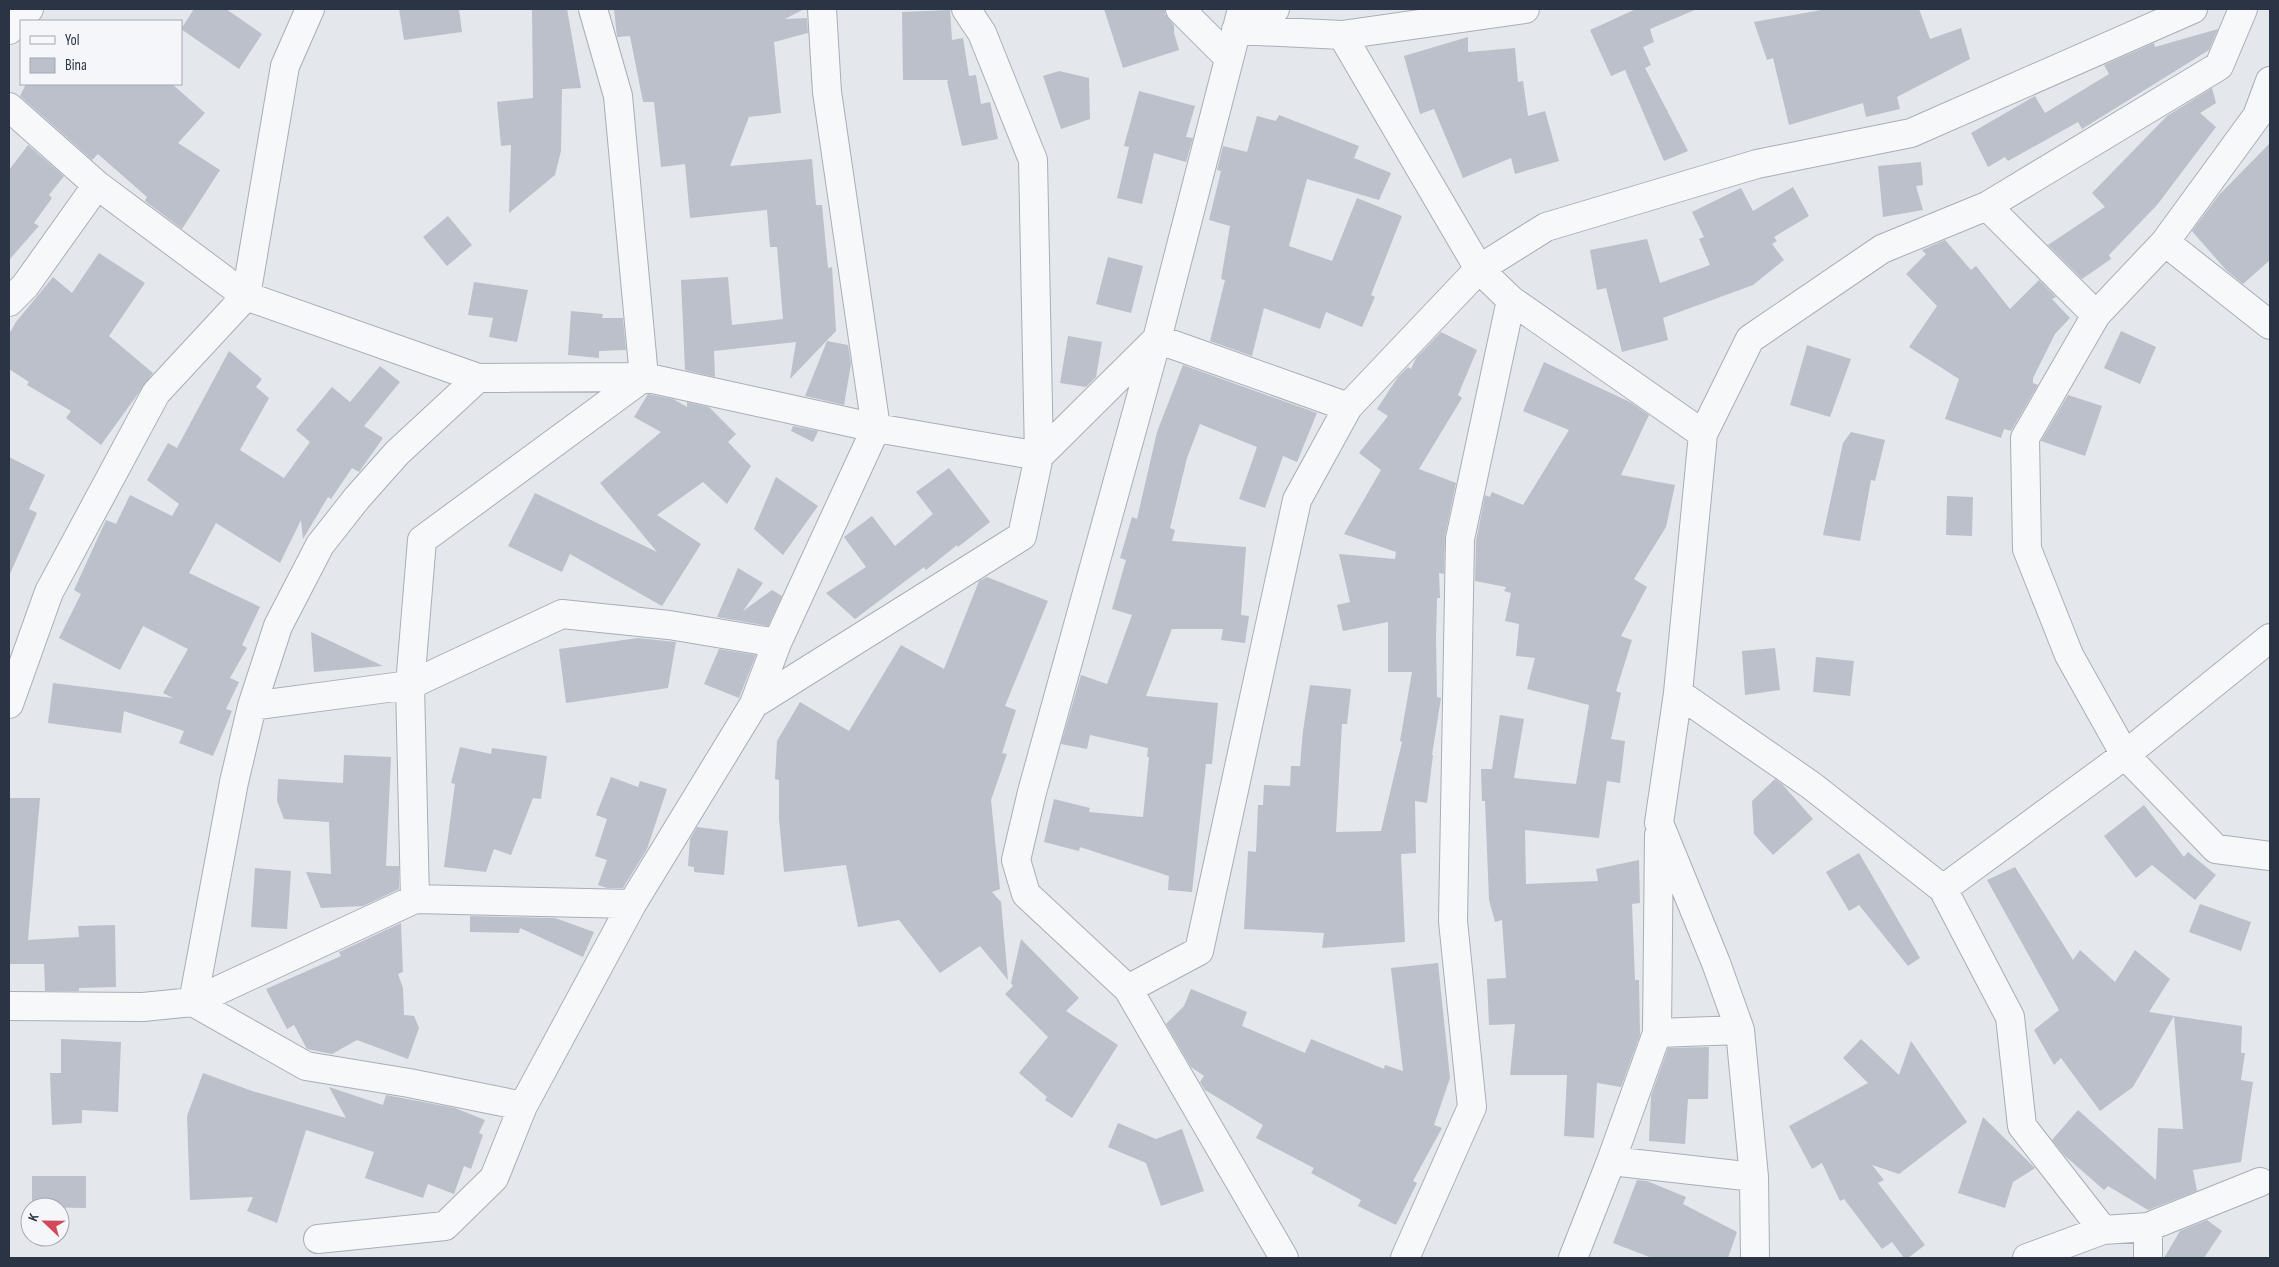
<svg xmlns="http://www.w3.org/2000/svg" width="2279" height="1267" font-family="'Sofia Sans Condensed',sans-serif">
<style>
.building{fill:#bbc0ca}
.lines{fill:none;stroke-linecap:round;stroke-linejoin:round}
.minor-casing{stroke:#a9aeb7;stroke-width:30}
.minor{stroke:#f7f8fa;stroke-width:28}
</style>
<rect width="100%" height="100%" fill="#e4e7ec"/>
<path class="building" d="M 194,9 L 226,9 L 262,34 L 239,69 L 181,29 Z
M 399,9 L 459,9 L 462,32 L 404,40 Z
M 532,9 L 567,9 L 581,88 L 562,89 L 561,151 L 555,175 L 509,213 L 511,145 L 501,146 L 497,102 L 533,98 Z
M 614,9 L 804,9 L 785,19 L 807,18 L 808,33 L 774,42 L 781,113 L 749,117 L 730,166 L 812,159 L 816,205 L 822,205 L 828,268 L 832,267 L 836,331 L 790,379 L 796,342 L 714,351 L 715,377 L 685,370 L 681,280 L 728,277 L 732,325 L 783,319 L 777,247 L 770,247 L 767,210 L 690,218 L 685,164 L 661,167 L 654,102 L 643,102 L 630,36 L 617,37 Z
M 1104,9 L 1165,9 L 1165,14 L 1174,25 L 1174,33 L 1179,50 L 1123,68 Z
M 1636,9 L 1697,9 L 1650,29 L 1654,42 L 1643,47 L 1651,65 L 1645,68 L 1688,151 L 1664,161 L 1625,70 L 1611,76 L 1590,30 Z
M 1827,9 L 1919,9 L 1930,39 L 1961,28 L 1970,59 L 1897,97 L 1900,109 L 1866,117 L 1863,103 L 1789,125 L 1773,58 L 1767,60 L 1754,22 Z
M 950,10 L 952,40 L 963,38 L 969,76 L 976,75 L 981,104 L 990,102 L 998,139 L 962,146 L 947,81 L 949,80 L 903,80 L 902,12 Z
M 2218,29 L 2209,50 L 2082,129 L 2078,122 L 2008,161 L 2005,157 L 1988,167 L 1971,133 L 2035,96 L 2045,113 L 2109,74 L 2104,65 L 2154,43 L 2155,47 Z
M 1468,37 L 1468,52 L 1515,48 L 1518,82 L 1523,81 L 1528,116 L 1545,111 L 1559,161 L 1515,174 L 1511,158 L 1463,178 L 1434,109 L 1420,114 L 1404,56 Z
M 1059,71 L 1089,78 L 1090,119 L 1061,129 L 1043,76 Z
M 26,84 L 172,84 L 205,113 L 178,143 L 220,170 L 182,229 L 145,201 L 147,197 L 98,154 L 92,160 L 20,96 Z
M 2212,88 L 2216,103 L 2200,113 L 2216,127 L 2157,205 L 2109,255 L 2111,259 L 2082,279 L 2048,245 L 2105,207 L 2092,193 L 2167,116 Z
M 1139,91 L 1195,106 L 1186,137 L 1193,138 L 1186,162 L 1154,153 L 1142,204 L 1117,198 L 1129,147 L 1124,146 Z
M 1279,115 L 1359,146 L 1354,158 L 1391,173 L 1379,200 L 1307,179 L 1289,246 L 1332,261 L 1357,198 L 1402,216 L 1371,295 L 1375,297 L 1362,327 L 1326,312 L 1320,329 L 1264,308 L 1252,356 L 1210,341 L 1225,280 L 1221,279 L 1230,226 L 1209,220 L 1221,171 L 1217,170 L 1223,146 L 1247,152 L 1257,116 L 1276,121 Z
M 2270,143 L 2270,260 L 2243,284 L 2226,270 L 2192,231 L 2219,195 Z
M 28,145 L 64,176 L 49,195 L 52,198 L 34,223 L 39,226 L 9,260 L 9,170 Z
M 1921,162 L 1923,185 L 1916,186 L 1923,210 L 1883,217 L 1878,166 Z
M 1793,187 L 1809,216 L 1774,237 L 1777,241 L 1772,244 L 1784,260 L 1753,285 L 1663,318 L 1668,340 L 1622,352 L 1606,288 L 1597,290 L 1590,250 L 1647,239 L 1660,283 L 1710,265 L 1699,239 L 1704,237 L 1692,212 L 1741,188 L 1753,211 Z
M 448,216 L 472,245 L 447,266 L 423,237 Z
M 1945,240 L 1971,270 L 1976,266 L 2010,309 L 2039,280 L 2056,297 L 2052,299 L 2070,318 L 2055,334 L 2033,378 L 2033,383 L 2038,385 L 2011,431 L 2004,429 L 2001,438 L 1945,419 L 1959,379 L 1909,347 L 1937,306 L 1906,274 L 1926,254 L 1922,250 Z
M 99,253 L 145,283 L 109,336 L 153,373 L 101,445 L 66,418 L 71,411 L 27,385 L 29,382 L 9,369 L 9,334 L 16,322 L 53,277 L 72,293 Z
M 1108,257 L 1143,266 L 1131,313 L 1096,304 Z
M 474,282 L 528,290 L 517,342 L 489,337 L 493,318 L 468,315 Z
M 571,311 L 603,314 L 602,318 L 623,318 L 626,350 L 599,351 L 599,358 L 568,355 Z
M 2121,331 L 2156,347 L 2140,384 L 2104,368 Z
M 1441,332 L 1477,350 L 1458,395 L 1462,398 L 1419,469 L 1456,483 L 1445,536 L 1444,574 L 1439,573 L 1440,598 L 1437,598 L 1436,638 L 1437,697 L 1441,698 L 1432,755 L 1433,755 L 1427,803 L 1415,801 L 1416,853 L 1401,854 L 1405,942 L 1322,948 L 1324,933 L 1244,929 L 1248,851 L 1256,852 L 1258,805 L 1263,805 L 1264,785 L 1290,786 L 1291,766 L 1300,766 L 1303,731 L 1310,685 L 1351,689 L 1347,724 L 1342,724 L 1336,832 L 1381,831 L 1402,742 L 1400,741 L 1412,672 L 1388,672 L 1388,622 L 1343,631 L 1337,605 L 1350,602 L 1339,554 L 1395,559 L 1396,552 L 1344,534 L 1381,470 L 1359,453 L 1388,416 L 1377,409 L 1398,377 L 1408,367 L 1411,369 L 1416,358 Z
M 1068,336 L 1102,342 L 1096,377 L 1086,387 L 1060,383 Z
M 827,341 L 848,345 L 851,364 L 844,405 L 805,396 Z
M 1807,345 L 1851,359 L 1830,417 L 1790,405 Z
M 229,351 L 262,379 L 256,387 L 269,398 L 240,450 L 284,478 L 310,442 L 296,430 L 332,387 L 350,402 L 380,366 L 400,382 L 364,426 L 383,438 L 359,472 L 352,468 L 331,499 L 328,497 L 303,539 L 301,520 L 280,563 L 216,523 L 189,573 L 260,607 L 242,645 L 247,648 L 230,678 L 239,682 L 226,709 L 232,711 L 213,756 L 179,743 L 184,731 L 124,711 L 121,733 L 48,723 L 53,683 L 173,698 L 163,693 L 188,649 L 143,626 L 120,670 L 59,638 L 81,594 L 74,590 L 106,520 L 116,524 L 130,495 L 172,516 L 179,504 L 147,480 L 168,443 L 177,448 Z
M 1544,362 L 1630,402 L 1649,415 L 1621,475 L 1675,485 L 1666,527 L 1634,579 L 1647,587 L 1621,636 L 1632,640 L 1616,691 L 1621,693 L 1611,739 L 1625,741 L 1620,783 L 1607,781 L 1599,838 L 1525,830 L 1526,884 L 1598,881 L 1596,869 L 1639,860 L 1640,903 L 1632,904 L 1635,980 L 1639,980 L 1640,1035 L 1621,1087 L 1597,1083 L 1594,1138 L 1564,1136 L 1567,1075 L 1510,1075 L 1515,1024 L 1489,1025 L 1487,979 L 1506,978 L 1502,920 L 1495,922 L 1489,900 L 1485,801 L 1482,801 L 1481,769 L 1492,769 L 1500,715 L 1524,719 L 1514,778 L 1576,784 L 1589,705 L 1527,689 L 1535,658 L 1516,656 L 1519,624 L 1505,621 L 1511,593 L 1504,591 L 1506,587 L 1475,581 L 1476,541 L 1485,495 L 1490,497 L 1492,492 L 1523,505 L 1569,430 L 1523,411 Z
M 1183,365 L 1317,413 L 1297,462 L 1283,456 L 1265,508 L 1239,499 L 1257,447 L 1200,424 L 1187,458 L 1170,528 L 1175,530 L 1172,541 L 1246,547 L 1241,615 L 1249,616 L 1245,643 L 1221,640 L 1223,629 L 1172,629 L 1146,696 L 1218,703 L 1212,764 L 1206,764 L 1192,892 L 1168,890 L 1169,876 L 1080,847 L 1079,851 L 1044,842 L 1054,799 L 1090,808 L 1089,812 L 1143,817 L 1149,757 L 1147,757 L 1148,748 L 1090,735 L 1087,749 L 1061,744 L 1081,675 L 1107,684 L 1132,615 L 1112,609 L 1126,560 L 1120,558 L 1132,517 L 1137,519 L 1157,432 Z
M 648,394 L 673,399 L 687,407 L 687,402 L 709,407 L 736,434 L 728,442 L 751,466 L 727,504 L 703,482 L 657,515 L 701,544 L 662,606 L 570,554 L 562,572 L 508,546 L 535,493 L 657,552 L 600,483 L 661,432 L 634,417 Z
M 2068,395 L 2102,406 L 2085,456 L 2041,441 Z
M 793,426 L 818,431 L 813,442 L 791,431 Z
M 1851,432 L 1885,440 L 1875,481 L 1871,480 L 1860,541 L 1823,535 L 1843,443 Z
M 9,457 L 45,475 L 29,509 L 37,513 L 9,576 Z
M 949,468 L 990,522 L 958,547 L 957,545 L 926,570 L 924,567 L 855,619 L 826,593 L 866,567 L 844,537 L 872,516 L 895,546 L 933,514 L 916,492 Z
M 776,477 L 818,506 L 783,555 L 754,529 Z
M 1947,496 L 1973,497 L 1972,536 L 1946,535 Z
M 738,568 L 763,583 L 743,611 L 772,590 L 782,596 L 768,626 L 717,617 Z
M 987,577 L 1048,601 L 1005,706 L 1016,710 L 1002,753 L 1007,754 L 991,800 L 1000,889 L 992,892 L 1001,902 L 1008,980 L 980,946 L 940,973 L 899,920 L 858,927 L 846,865 L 784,872 L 779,819 L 779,780 L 775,779 L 777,741 L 800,702 L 849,731 L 901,645 L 944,669 L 979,581 Z
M 311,632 L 383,666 L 314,672 Z
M 638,638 L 676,642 L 668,688 L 566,703 L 559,649 Z
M 1775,648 L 1780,690 L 1745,695 L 1742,651 Z
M 719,649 L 756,655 L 739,698 L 704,684 Z
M 1816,657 L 1854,661 L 1850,696 L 1813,692 Z
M 460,747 L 491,754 L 492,748 L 547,756 L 541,799 L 533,798 L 511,855 L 494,849 L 486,872 L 444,867 L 455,784 L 451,783 Z
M 344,755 L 391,757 L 386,866 L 399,866 L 399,889 L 363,906 L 321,908 L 306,872 L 331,874 L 329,822 L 284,819 L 277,801 L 278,779 L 343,783 Z
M 611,777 L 638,787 L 640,781 L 667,789 L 647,849 L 623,888 L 607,888 L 598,885 L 607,860 L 595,856 L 607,819 L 596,815 Z
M 1775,779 L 1782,784 L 1813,819 L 1773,855 L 1754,834 L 1752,801 Z
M 9,798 L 40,798 L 28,940 L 79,937 L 78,926 L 115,925 L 116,987 L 79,988 L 79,991 L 45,991 L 44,964 L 9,964 Z
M 2144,805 L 2184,857 L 2188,852 L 2216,875 L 2195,900 L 2152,865 L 2136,878 L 2104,836 Z
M 697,827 L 728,831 L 724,875 L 694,872 L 694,867 L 688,866 L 690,839 Z
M 1859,853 L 1920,958 L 1908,966 L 1859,905 L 1849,911 L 1826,872 Z
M 2015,867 L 2073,960 L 2080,950 L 2115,982 L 2135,950 L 2170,979 L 2149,1012 L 2174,1016 L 2133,1087 L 2100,1111 L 2061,1058 L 2054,1065 L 2034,1030 L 2059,1010 L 1987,880 Z
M 255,868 L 291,871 L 287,929 L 251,927 Z
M 2200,904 L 2251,922 L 2241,951 L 2189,932 Z
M 470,916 L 555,918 L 594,932 L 583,957 L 520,928 L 519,933 L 470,932 Z
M 401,923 L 403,972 L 398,974 L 403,988 L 404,1015 L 414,1016 L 419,1028 L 408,1059 L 357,1040 L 332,1054 L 307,1049 L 294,1025 L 287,1029 L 266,989 L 341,956 L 339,952 Z
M 1021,939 L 1079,998 L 1066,1011 L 1118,1045 L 1072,1118 L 1045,1100 L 1047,1097 L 1019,1073 L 1048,1037 L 1005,994 L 1013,986 L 1011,983 Z
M 1438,963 L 1450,1078 L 1434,1125 L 1442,1128 L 1413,1181 L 1417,1183 L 1396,1225 L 1358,1206 L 1361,1200 L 1311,1173 L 1314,1168 L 1256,1138 L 1263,1125 L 1205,1090 L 1200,1082 L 1204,1076 L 1191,1067 L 1166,1024 L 1184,1006 L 1191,989 L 1247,1012 L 1242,1026 L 1305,1053 L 1311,1039 L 1384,1069 L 1385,1065 L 1403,1071 L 1391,968 Z
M 2174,1016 L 2242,1026 L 2241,1053 L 2245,1053 L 2241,1080 L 2253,1082 L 2241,1162 L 2193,1170 L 2197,1191 L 2148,1210 L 2108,1186 L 2104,1190 L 2065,1156 L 2052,1140 L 2078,1110 L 2156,1180 L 2158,1128 L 2183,1129 Z
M 61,1039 L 121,1042 L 118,1112 L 82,1110 L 82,1123 L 52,1125 L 50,1073 L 61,1073 Z
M 1861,1039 L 1899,1075 L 1911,1041 L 1967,1122 L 1899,1174 L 1872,1165 L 1884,1180 L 1878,1183 L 1925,1245 L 1908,1258 L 1904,1258 L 1892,1242 L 1882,1249 L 1844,1199 L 1840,1201 L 1822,1163 L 1812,1169 L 1789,1126 L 1868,1083 L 1843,1058 Z
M 1709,1047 L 1708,1099 L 1688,1099 L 1685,1144 L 1649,1141 L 1651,1096 L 1668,1048 Z
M 203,1073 L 252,1091 L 346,1118 L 329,1087 L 383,1105 L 386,1095 L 455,1108 L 485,1120 L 479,1133 L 483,1135 L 471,1169 L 464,1166 L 454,1194 L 428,1184 L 423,1198 L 365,1178 L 374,1152 L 306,1130 L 277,1223 L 247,1211 L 253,1197 L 190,1200 L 187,1116 Z
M 1983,1117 L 2035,1168 L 2013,1182 L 2005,1208 L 1958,1193 Z
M 1118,1123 L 1156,1139 L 1182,1129 L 1204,1191 L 1161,1206 L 1146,1163 L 1108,1147 Z
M 32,1176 L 86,1176 L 86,1208 L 32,1207 Z
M 1637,1180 L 1647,1181 L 1686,1197 L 1683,1204 L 1737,1232 L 1728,1258 L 1652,1258 L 1613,1243 Z
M 2207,1220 L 2222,1231 L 2204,1258 L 2164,1258 L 2180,1231 Z"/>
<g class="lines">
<defs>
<path id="minor" d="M 1180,9 L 1229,58
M 1242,9 L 1157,339 L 1032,792 L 1016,860 L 1026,894 L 1128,989 L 1284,1258
M 9,30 L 29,9
M 1236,30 L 1342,35 L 1525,9
M 1236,30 L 1275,9
M 1342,35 L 1479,269 L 1511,300 L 1703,434
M 2270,81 L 2257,116 L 2165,242 L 2096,315 L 2025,438 L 2027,549 L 2069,655 L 2125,755 L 2216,849 L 2270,856
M 9,107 L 97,185 L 246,296 L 478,378 L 644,377 L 876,428 L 1039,456 L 1033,160 L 982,33 L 966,9
M 1987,206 L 2096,315
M 2165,242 L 2270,325
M 9,302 L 25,286 L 97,185
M 478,378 L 397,453 L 357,498 L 320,545 L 278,626 L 252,706 L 234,782 L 193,1002 L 306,1066 L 409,1083 L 523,1106
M 1678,693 L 1812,786 L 1943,889 L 2010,1017 L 2022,1126 L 2103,1230
M 9,704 L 49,592 L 156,393 L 246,296 L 285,66 L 310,9
M 754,704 L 777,643 L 876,428 L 827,92 L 822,9
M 252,706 L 410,685 L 562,614 L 669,625 L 777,643
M 1943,889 L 2125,755 L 2270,638
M 415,899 L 410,685 L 422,540 L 644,377 L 618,96 L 593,9
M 1128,989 L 1199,951 L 1297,500 L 1348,407 L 1479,269 L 1546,227 L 1757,164 L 1911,133 L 2193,9
M 9,1006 L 143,1007 L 193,1002 L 415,899 L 632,904
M 1657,1033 L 1740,1030
M 1611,1161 L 1754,1177
M 318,1239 L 445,1226 L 494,1178 L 523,1106 L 632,904 L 754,704 L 1022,536 L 1039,456 L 1157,339 L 1348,407
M 1405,1258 L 1472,1107 L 1453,921 L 1460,539 L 1511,300
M 1573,1258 L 1611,1161 L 1657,1033 L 1659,835
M 1755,1258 L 1754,1177 L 1740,1030 L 1716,963 L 1659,823 L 1678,693 L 1703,434 L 1750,339 L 1882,249 L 1987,206 L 2219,66 L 2243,9
M 2027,1258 L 2103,1230 L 2148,1227 L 2260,1182
M 2148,1258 L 2148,1227"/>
</defs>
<use href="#minor" class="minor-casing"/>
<use href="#minor" class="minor"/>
</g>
<rect width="2279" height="1267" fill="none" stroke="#2b3445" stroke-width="20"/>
<rect x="20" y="20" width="162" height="65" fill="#f4f6f9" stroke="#a4a8b1"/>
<rect x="30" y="36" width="25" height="8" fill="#f7f8fa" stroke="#a4a8b1"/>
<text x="65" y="45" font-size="15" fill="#2b3445">Yol</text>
<rect x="30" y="58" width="25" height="15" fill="#bbc0ca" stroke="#a4a8b1"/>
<text x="65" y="70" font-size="15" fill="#2b3445">Bina</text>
<g transform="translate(45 1222) rotate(292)"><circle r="24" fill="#f4f6f9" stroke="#a4a8b1"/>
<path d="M0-4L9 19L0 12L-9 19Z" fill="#d1495b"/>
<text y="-8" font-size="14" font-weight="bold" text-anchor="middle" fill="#2b3445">K</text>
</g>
</svg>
